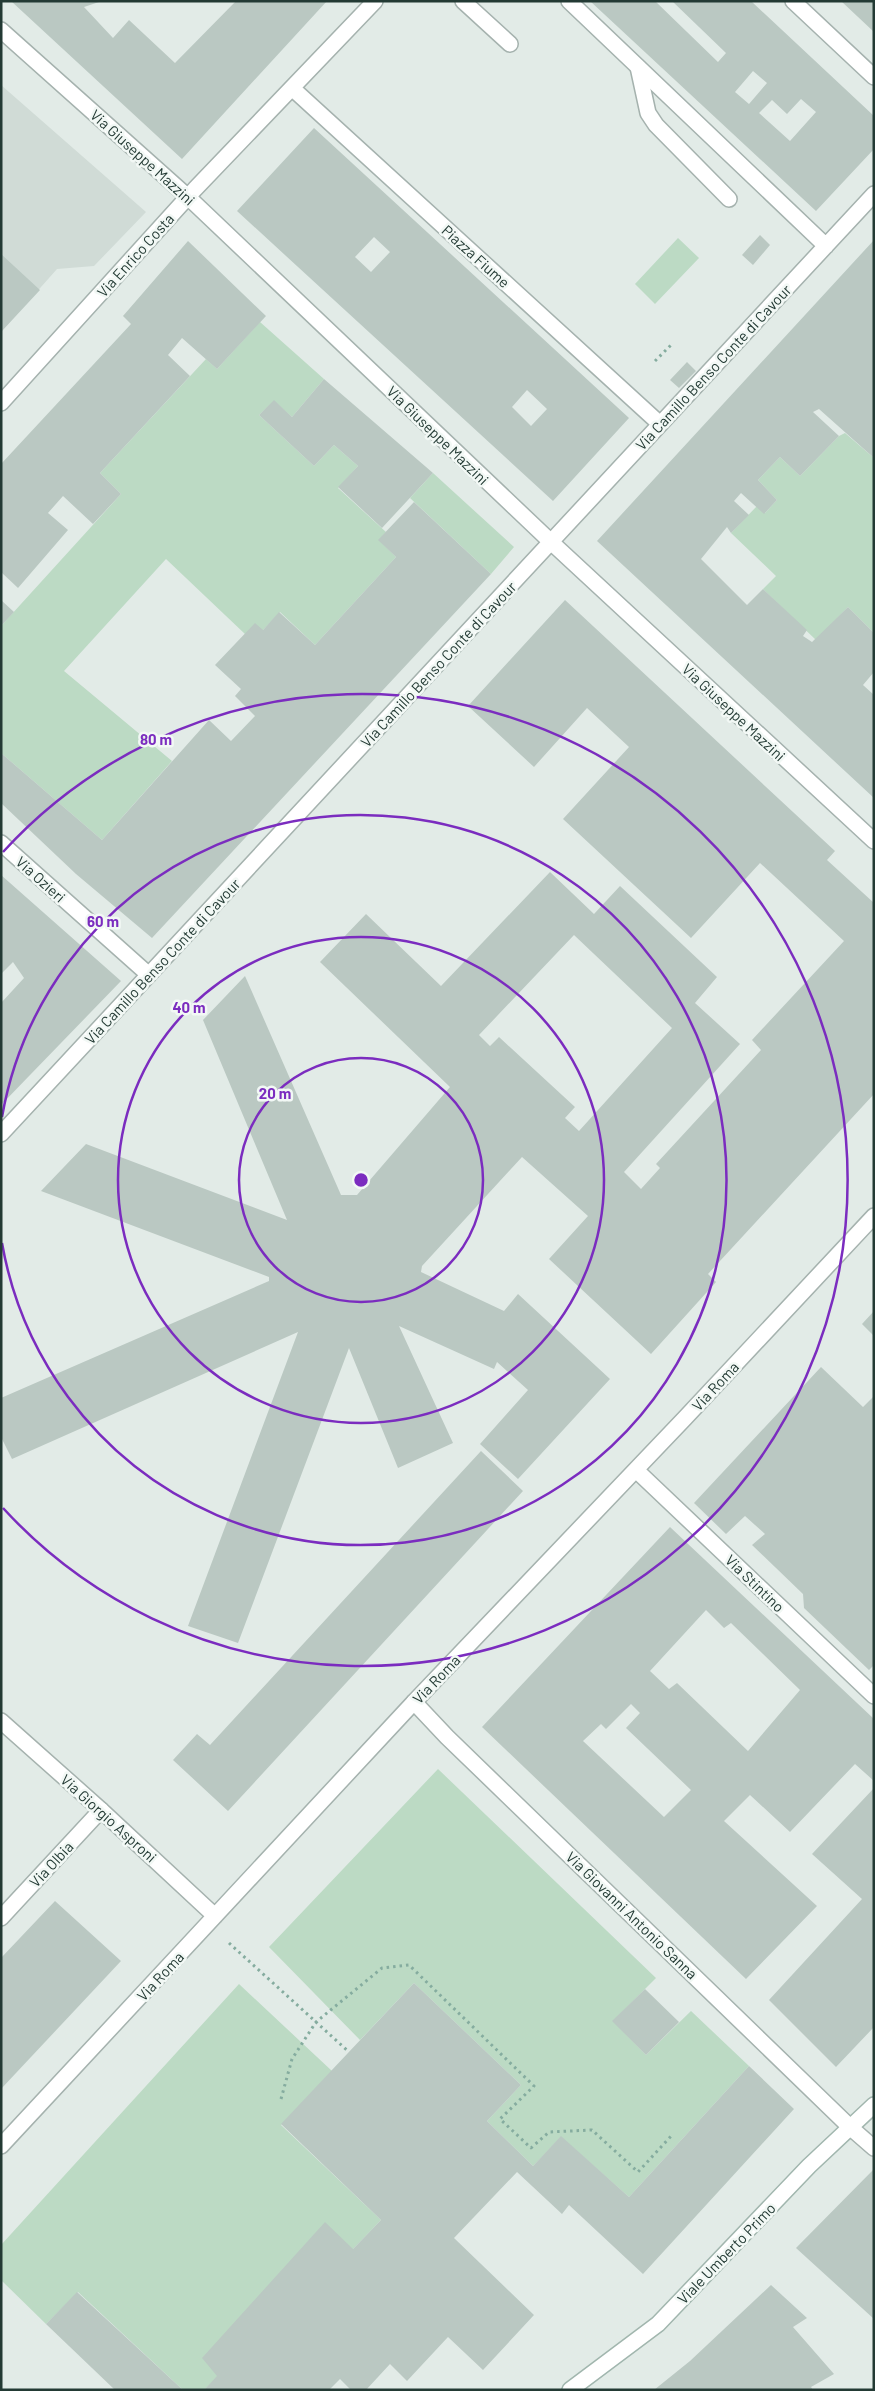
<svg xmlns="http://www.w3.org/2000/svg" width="875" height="2391" font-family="Barlow,sans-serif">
<rect width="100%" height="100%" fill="#e2ebe7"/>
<path fill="#d0dbd6" d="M1,85L146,212L94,266L57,269L1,332Z"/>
<path fill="#bcdac4" d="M678,238L699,258L655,304L635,284Z
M260,322L324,379L292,417L274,401L259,415L314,466L334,445L358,466L338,488L386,532L379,540L396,557L315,645L280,612L263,630L245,634L166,559L64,671L172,761L102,840L1,753V626L121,494L100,473L206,359L217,369Z
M845,433L874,458V633L848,607L816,640L763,589L776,576L731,533L757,506L765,513L777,500L758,480L780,457L800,476L839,436Z
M433,473L514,547L491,574L410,498Z
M438,1769L656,1978L613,2021L646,2055L691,2011L749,2066L629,2197L561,2137L533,2166L487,2121L521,2085L414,1983L360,2040L269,1947Z
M239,1984L332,2071L281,2125L381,2220L353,2249L204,2390H183L78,2292L46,2324L1,2280V2245Z"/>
<path fill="#bac8c2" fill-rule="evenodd" d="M11,1H102L84,7L113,38L129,20L175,63L236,1H327L182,159Z
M590,1H655L718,62L726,53L672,1H751L874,116V149L816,211ZM753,71L767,83L749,104L735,92ZM801,99L816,112L790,141L759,113L772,100L787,114Z
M841,1H874V32Z
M314,128L629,418L553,501L237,211ZM374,237L390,252L371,272L355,257ZM527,390L547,409L531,426L512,407Z
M760,235L770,245L753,265L742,255Z
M874,240V458L819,409L813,412L839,436L800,476L780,457L758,480L777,500L764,514L741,493L734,501L749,515L731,533L727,527L701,559L747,605L763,589L807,630L803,636L812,642L848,607L874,633V672L863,685L874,695V798L597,541Z
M188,241L266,316L217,369L182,338L168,355L190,376L100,473L121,494L93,524L63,496L48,513L68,530L18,588L1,572V464L131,324L123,316Z
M1,254L40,290L1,332Z
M687,362L696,371L679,388L670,380Z
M324,379L433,473L382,528L338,487L358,466L334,445L314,466L259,415L274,400L292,417Z
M414,502L491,574L152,938L76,874L1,803V753L102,840L209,720L231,741L255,716L235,696L241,689L215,665L255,623L263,630L279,612L315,645L396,557L378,540Z
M1,600L14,612L1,626Z
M565,600L835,851L827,860L874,903V1094L708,1274L716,1282L651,1354L549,1259L588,1216L522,1157L422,1266L421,1272L504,1311L518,1294L610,1379L518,1479L480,1444L528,1390L497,1362L494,1369L399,1326L453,1443L398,1468L349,1348L238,1643L188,1626L298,1332L12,1459L1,1437V1398L269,1281V1277L41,1191L86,1144L287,1220L203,1020L245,976L341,1195H357L450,1087L320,962L366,914L441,986L550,872L594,914L620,886L717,977L695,1003L740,1044L624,1172L641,1189L660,1168L656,1164L761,1050L752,1040L844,941L760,863L691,938L563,819L629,747L587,708L534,767L468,706ZM574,935L672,1028L579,1131L565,1118L575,1107L499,1037L490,1046L479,1035Z
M1,875L121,981L1,1105V1003L24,978L13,962L1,974Z
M874,1311V1336L862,1324Z
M821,1367L863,1407L874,1396V1665L869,1670L804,1608L803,1594L752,1545L765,1534L745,1516L726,1534L694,1503Z
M481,1451L523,1491L228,1811L173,1760L197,1734L210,1745Z
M670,1527L874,1719V1781L855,1764L790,1832L750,1795L724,1821L817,1906L746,1979L482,1727ZM706,1610L724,1628L731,1623L800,1690L748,1751L677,1683L669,1689L650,1671ZM631,1704L640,1713L626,1728L691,1790L664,1817L583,1741L601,1724L606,1729Z
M874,1788V2027L836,2067L769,2000L862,1899L812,1854Z
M55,1901L121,1961L1,2089V1958Z
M414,1983L521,2085L487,2121L533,2166L561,2136L629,2197L749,2066L794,2109L643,2274L569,2205L562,2214L517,2172L454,2238L534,2315L483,2370L448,2337L407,2381L390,2364L366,2390H351L340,2379L329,2390H204L217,2376L202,2358L325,2222L353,2249L381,2220L281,2124Z
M645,1989L679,2022L646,2055L612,2021Z
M874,2169V2319L796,2248Z
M771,2285L807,2318L793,2327L834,2374L811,2387L813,2390H654L690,2361Z
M77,2292L183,2390H115L46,2324Z"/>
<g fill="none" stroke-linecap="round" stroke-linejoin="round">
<defs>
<path id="service" d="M463,1L510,44
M638,67L648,113L656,125L729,199"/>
<path id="minor" d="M569,1L826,246
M292,88L660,424
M1,403L195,189L375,1
M1,843L149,975
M1,1134L874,194
M636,1470L874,1696
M414,1702L685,1418L874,1216
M1,1918L101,1810
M851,2128L874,2148"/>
<path id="tertiary" d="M793,1L874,77
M1,30L188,197L551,542L874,841
M1,1721L101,1810L215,1916
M1,2146L414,1702L447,1737L851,2128"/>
<path id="secondary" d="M570,2390L658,2324L809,2166L874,2105"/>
</defs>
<use href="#service" stroke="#a5b2ae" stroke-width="18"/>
<use href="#minor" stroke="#a5b2ae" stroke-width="18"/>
<use href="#tertiary" stroke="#a5b2ae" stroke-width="18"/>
<use href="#secondary" stroke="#a1b6ae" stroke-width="18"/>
<path stroke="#85ac9f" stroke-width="3" stroke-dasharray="2.5 4" stroke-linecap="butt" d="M655,361L671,345
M229,1943L349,2052
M281,2099L292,2059L316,2022L382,1968L409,1965L534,2086L500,2119L531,2148L549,2132L592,2130L638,2172L673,2134"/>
<use href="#service" stroke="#fff" stroke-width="15"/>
<use href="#minor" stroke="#fff" stroke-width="15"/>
<use href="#tertiary" stroke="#fff" stroke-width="15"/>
<use href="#secondary" stroke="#fff" stroke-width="15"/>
</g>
<g fill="none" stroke="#7b2cbf" stroke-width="2.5">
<circle cx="361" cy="1180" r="122"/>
<circle cx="361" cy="1180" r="243"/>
<path d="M2 1117A365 365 0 1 1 2 1243"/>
<path d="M3 852A486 486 0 1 1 3 1508"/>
</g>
<g text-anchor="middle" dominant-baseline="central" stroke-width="5" stroke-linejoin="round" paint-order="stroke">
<g font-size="15" fill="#233a34" stroke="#f2f8f5">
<text transform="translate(143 157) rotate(42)">Via Giuseppe Mazzini</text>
<text transform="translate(135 255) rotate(-48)">Via Enrico Costa</text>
<text transform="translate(476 256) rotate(42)">Piazza Fiume</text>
<text transform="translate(713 367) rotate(-47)">Via Camillo Benso Conte di Cavour</text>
<text transform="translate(438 435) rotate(44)">Via Giuseppe Mazzini</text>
<text transform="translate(438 664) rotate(-47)">Via Camillo Benso Conte di Cavour</text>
<text transform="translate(734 712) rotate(43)">Via Giuseppe Mazzini</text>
<text transform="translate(41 879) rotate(42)">Via Ozieri</text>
<text transform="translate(162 961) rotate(-47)">Via Camillo Benso Conte di Cavour</text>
<text transform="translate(715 1386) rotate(-47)">Via Roma</text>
<text transform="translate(755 1583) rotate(44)">Via Stintino</text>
<text transform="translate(436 1679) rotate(-46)">Via Roma</text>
<text transform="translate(109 1818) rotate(42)">Via Giorgio Asproni</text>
<text transform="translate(51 1864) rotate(-47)">Via Olbia</text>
<text transform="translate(632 1915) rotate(44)">Via Giovanni Antonio Sanna</text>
<text transform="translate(160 1976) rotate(-47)">Via Roma</text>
<text transform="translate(726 2253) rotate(-46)">Viale Umberto Primo</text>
</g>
</g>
<circle cx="361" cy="1180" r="8" fill="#7b2cbf" stroke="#f2f8f5" stroke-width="2.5"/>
<g font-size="15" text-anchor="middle" font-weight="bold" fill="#7b2cbf" stroke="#f2f8f5" stroke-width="5" stroke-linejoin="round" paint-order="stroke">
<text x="156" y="745">80 m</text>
<text x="103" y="927">60 m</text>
<text x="189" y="1013">40 m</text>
<text x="275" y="1099">20 m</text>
</g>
<rect width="875" height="2391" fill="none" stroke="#233a34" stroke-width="5"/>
</svg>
